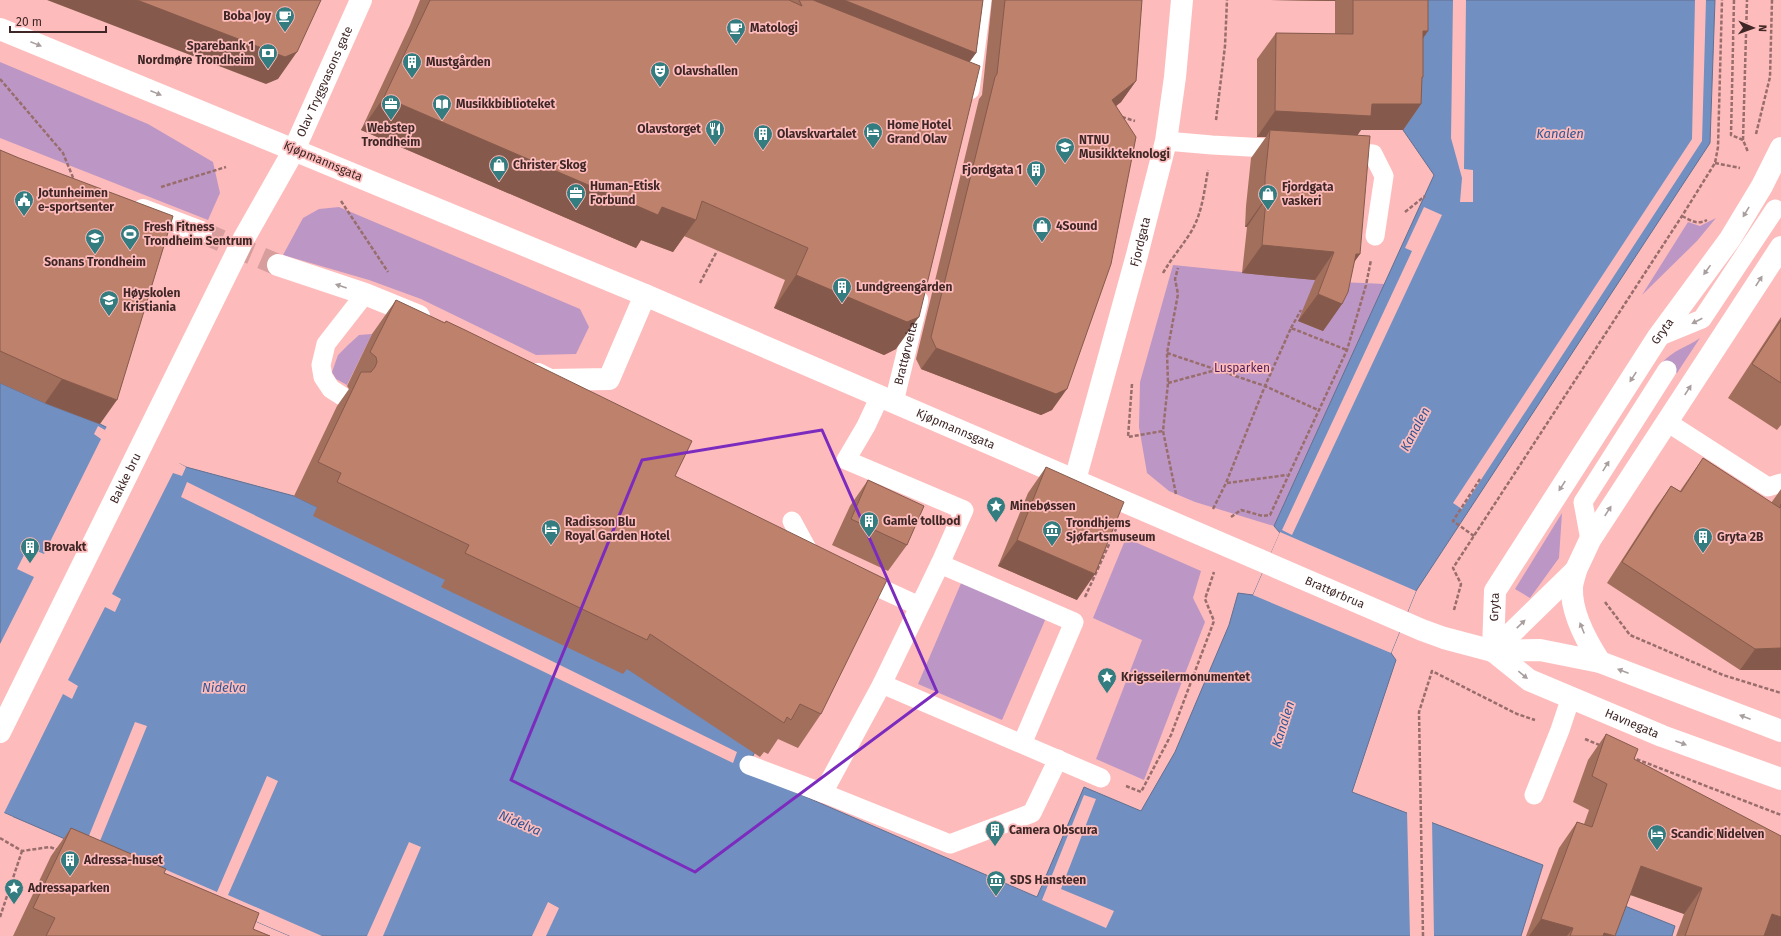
<svg xmlns="http://www.w3.org/2000/svg" width="1781" height="936" font-family="'Fira Sans',sans-serif">
<rect width="100%" height="100%" fill="#fdbcbb"/>
<path fill="#bc97c5" d="M0,62L148,124L213,162L220,193L208,220L0,138Z
M339,207L580,309L589,327L576,354L536,355L421,299L369,280L283,255L303,218L319,209Z
M1716,218L1697,241L1642,295L1688,222L1700,226Z
M1173,265L1340,282L1385,284L1274,526L1195,502L1169,491L1147,473L1139,427L1140,382Z
M372,334L347,385L336,379L332,372L338,355L348,345L359,335Z
M1700,338L1677,373L1662,363C1673,350 1687,347 1700,338Z
M1562,513L1559,558L1530,598L1515,589Z
M1126,538L1201,571L1193,598L1205,622L1144,780L1096,759L1142,640L1093,618Z
M962,581L1046,618L1002,720L918,684Z"/>
<path fill="#718fc0" stroke="#627092" d="M1404,0H1715L1710,143L1416,591L1391,653L1396,660L1352,792L1543,865L1521,936H290L0,811V383L47,404L100,424L186,467L294,496L317,507L546,621L758,745L746,771L1037,897L1084,787L1141,811L1175,752L1229,625L1238,593L1253,595L1280,533L1274,526L1434,175L1403,130Z
M1625,906L1675,926L1672,936H1614Z"/>
<path fill="#fdbcbb" d="M1453,0H1466L1464,169L1473,170V202H1460L1462,178L1451,138Z
M1695,0H1706L1702,141L1462,509L1453,503L1692,139Z
M1424,207L1442,215L1292,535L1282,530L1412,251L1405,248Z
M98,426L105,430L107,426L179,461V463L186,467L182,476L173,473L112,594L121,599L115,612L105,607L68,680L78,686L72,699L63,694L4,813L13,817L12,819L0,814V644L34,577L17,569L28,547L44,554L101,439L94,434Z
M187,482L737,752L733,763L181,497Z
M1280,532L1416,591L1391,653L1253,595Z
M135,722L147,726L100,841L217,892L267,776L278,781L228,895L322,936H290L84,848Z
M1084,795L1096,799L1061,889L1114,911L1106,928L1042,900Z
M1407,811L1432,820L1434,936H1410Z
M409,842L421,847L383,936H367Z
M548,902L559,908L546,936H532Z"/>
<g fill="none" stroke-linecap="round" stroke-linejoin="round">
<path stroke="#d79e9d" stroke-width="22" stroke-dasharray="22 11" stroke-linecap="butt" d="M201,232L278,265"/>
<path stroke="#986d6c" stroke-width="2.5" stroke-dasharray="4 2" stroke-linecap="butt" d="M1734,0L1731,135L1743,140L1748,152
M0,79L63,153L74,180
M1122,117L1135,121
M1216,120L1225,46L1227,0
M1756,134L1770,77L1772,0
M1743,140L1747,0
M1715,163L1740,168
M161,187L226,167
M341,201L388,272
M1405,212L1425,196
M1682,216C1692,221 1697,225 1707,220
M1163,273C1171,259 1180,249 1189,235C1202,216 1204,192 1208,170
M700,283L717,251
M1291,328L1301,310
M1167,353L1265,386L1318,410
M1168,383L1216,370
M1132,384L1128,437L1163,431
M1227,483L1287,475
M1176,494L1163,431L1168,383L1167,353L1178,294L1175,279L1178,268
M1213,509L1226,483L1265,386L1291,328L1347,350
M1231,517L1241,510L1263,516L1270,515L1347,350L1366,285L1371,260
M1474,536L1453,521L1480,479
M1085,597L1116,529
M1605,602L1630,635L1723,675L1781,693
M1454,610L1461,584L1453,568L1682,216L1715,163L1718,147L1722,0
M1585,739L1602,746
M1631,757L1781,815
M1126,786L1141,792L1171,735L1214,621L1205,599L1214,572
M0,838L22,851L50,847L58,850
M0,917L22,851
M1423,936L1419,712L1432,671L1517,714L1535,720"/>
<g stroke="#fff" stroke-width="19">
<path d="M970,90L982,0"/>
<path d="M1166,141L1212,145L1284,149"/>
<path d="M1343,152L1373,154L1384,176L1375,236"/>
<path d="M1658,337L1702,319L1775,209"/>
<path d="M342,396L331,389L323,377L321,365L326,344L365,294"/>
<path d="M880,396L866,426L846,460L964,510L940,564"/>
<path id="s1" d="M894,402L919,300"/>
<path d="M1667,422L1768,487L1781,483"/>
<path d="M792,521L810,554L815,557"/>
<path d="M1590,540L1583,502L1667,370"/>
<path d="M858,578L919,606"/>
<path d="M882,684L823,793L950,844L1032,813L1058,759"/>
<path d="M1022,744L1074,622L940,564L882,684L1101,778"/>
<path d="M749,765L823,793"/>
<path d="M1534,795L1560,730L1571,697"/>
</g>
<path stroke="#fff" stroke-width="22" d="M143,210L201,232
M278,265L365,294L419,316
M538,374L550,380L609,379L645,295"/>
<g stroke="#fff" stroke-width="22">
<path d="M0,29L294,150"/>
<path id="s2" d="M1075,480L1137,255L1166,141L1175,77L1182,0"/>
</g>
<g stroke="#fff" stroke-width="22">
<path id="s3" d="M294,150L645,295L1422,630L1444,638L1493,651L1540,650L1600,662L1781,731"/>
<path d="M1576,570C1575,576 1572,582 1572,588C1571,613 1587,642 1600,662"/>
<path id="s4" d="M1493,651L1495,591L1658,337L1730,239L1762,186L1781,148"/>
<path d="M1493,651L1576,570L1590,540L1781,247"/>
<path id="s5" d="M1493,651L1529,680L1662,736L1781,779"/>
<path id="s6" d="M0,732L243,240L294,150L361,0"/>
</g>
</g>
<path fill="#a36f5d" d="M420,0H983L976,53L969,62L896,349L884,355L774,308L785,280L684,236L673,252L641,240L636,248L361,130L410,25Z
M992,0H1142L1136,81L1121,102L1116,106L1052,410L1041,415L921,369L916,359L979,99L982,95Z
M1268,0H1428V31L1423,38V77L1422,79L1421,104L1403,130H1361L1357,135L1360,254L1354,262L1342,304L1323,331L1298,321L1315,280L1242,273L1247,227H1245L1246,206L1251,158L1266,137H1257V59L1276,33L1335,34V1Z
M0,150L100,424L45,403L0,383Z
M396,300L675,476L821,714L798,748L778,739L768,754L764,752L760,757L627,669L623,674L441,587L445,580L313,516L317,507L294,496L337,406L349,389L347,386L372,334Z
M1781,317V425L1777,430L1728,398Z
M1703,458L1771,503L1781,489V670H1740L1607,583L1656,507L1671,486L1680,491Z
M1046,467L1077,600L998,566L1028,493Z
M868,480L907,545L888,571L832,545L850,506Z
M1606,734L1634,759L1781,936H1676L1684,914L1630,895L1615,936H1526L1559,848L1577,822L1584,824L1589,810L1573,802L1588,760Z
M71,828L164,873L253,929L270,936H13L51,856Z"/>
<path fill="#855a4c" d="M47,0H137L297,52L278,79L266,84Z
M799,0H844L976,53L961,74L802,6Z
M1268,0H1336L1335,1Z
M1423,31H1428L1410,57Z
M1136,81L1121,102L1097,121L1112,100Z
M384,97L662,207L696,220L673,252L641,240L636,248L361,130Z
M1372,104H1421L1403,130H1361L1353,142L1270,130L1266,137H1257L1275,111Z
M1265,199H1266L1247,227H1245Z
M1262,245L1334,252L1315,280L1242,273Z
M1356,254H1360L1340,282Z
M796,275L919,317L896,349L884,355L774,308Z
M1318,294L1342,304L1323,331L1298,321Z
M936,348L1067,389L1052,410L1041,415L921,369Z
M62,379L117,400L100,424L45,403Z
M1017,540L1095,574L1077,600L998,566Z
M1781,648V670H1740L1755,649Z
M1641,866L1702,888L1684,914L1623,892Z
M1772,914L1781,917V936H1757Z
M1541,919L1573,928L1567,936H1529Z
M1604,933L1615,936H1602Z"/>
<path fill="#be816c" stroke="#855a4c" d="M137,0H321L297,52L285,57Z
M430,0H789L802,6L799,0H813L980,66L919,317L907,322L796,275L808,248L702,201L696,220L662,207L658,215L384,97Z
M844,0H983L976,53Z
M1005,0H1142L1136,81L1112,100L1136,137L1111,264L1067,389L1056,394L936,348L931,337L995,77L997,74Z
M1353,0H1428V31H1423V77H1422L1421,104H1372L1371,116L1275,111L1276,33L1353,34Z
M1270,130L1370,136L1360,254H1356L1348,292L1342,304L1318,294L1334,252L1262,245L1266,199H1265V178Z
M0,150L19,158L173,216L117,400L62,379L0,351Z
M396,300L445,323L446,321L465,330L692,441L675,476L887,580L821,714L800,704L791,720L787,717L784,723L650,634L647,640L465,553L469,545L337,482L341,473L318,462L361,372H371L375,367L377,362L376,357L370,352Z
M1781,320V383L1752,364Z
M1703,458L1780,508L1781,504V648L1755,649L1622,562L1671,486L1681,492Z
M1046,467L1124,502L1095,574L1017,540Z
M868,480L924,506L907,545L851,519Z
M1606,734L1638,749L1634,759L1781,836V917L1772,914L1764,936H1685L1702,888L1641,866L1615,936L1604,933L1603,936H1570L1573,928L1541,919L1577,822L1592,827L1607,784L1592,776Z
M71,828L166,869L164,873L259,913L253,929L270,936H46L55,918L33,908Z"/>
<defs><path id="oneway-solid" d="M-6-.8H1V-3.2L6.5 0L1 3.2V.8H-6Z"/></defs>
<g fill="#a99e9e">
<use href="#oneway-solid" transform="translate(36 44) rotate(22)"/>
<use href="#oneway-solid" transform="translate(156 93) rotate(22)"/>
<use href="#oneway-solid" transform="translate(1746 212) rotate(121)"/>
<use href="#oneway-solid" transform="translate(1707 270) rotate(126)"/>
<use href="#oneway-solid" transform="translate(1759 281) rotate(-57)"/>
<use href="#oneway-solid" transform="translate(341 286) rotate(-161)"/>
<use href="#oneway-solid" transform="translate(1697 321) rotate(153)"/>
<use href="#oneway-solid" transform="translate(1633 377) rotate(123)"/>
<use href="#oneway-solid" transform="translate(1688 390) rotate(-57)"/>
<use href="#oneway-solid" transform="translate(1606 466) rotate(-58)"/>
<use href="#oneway-solid" transform="translate(1562 486) rotate(123)"/>
<use href="#oneway-solid" transform="translate(1608 511) rotate(-57)"/>
<use href="#oneway-solid" transform="translate(1521 624) rotate(-44)"/>
<use href="#oneway-solid" transform="translate(1582 628) rotate(-112)"/>
<use href="#oneway-solid" transform="translate(1623 671) rotate(-159)"/>
<use href="#oneway-solid" transform="translate(1523 675) rotate(39)"/>
<use href="#oneway-solid" transform="translate(1745 717) rotate(-159)"/>
<use href="#oneway-solid" transform="translate(1681 743) rotate(20)"/>
</g>
<path fill="none" stroke="#7b2cbf" stroke-width="3" stroke-linejoin="round" d="M822,430L937,692L695,872L511,780L642,460Z"/>
<defs>
<symbol id="cafe-pin" viewBox="-11 -11 22 30"><path d="M0 17L-7.5 6A9.5 9.5 0 1 1 7.5 6Z" fill="#337c80" stroke="#fdbcbb"/><path d="M-5.5-4.5H6V0H3Q3 3.5 0 3.5H-2.5Q-5.5 3.5-5.5 0ZM3-3.2v2h1.7v-2ZM-6 4.5H4V6H-6Z" fill="#fff"/></symbol>
<symbol id="bank-pin" viewBox="-11 -11 22 30"><path d="M0 17L-7.5 6A9.5 9.5 0 1 1 7.5 6Z" fill="#337c80" stroke="#fdbcbb"/><path d="M-6-4H6V4H-6ZM0-2.3a2.3 2.3 0 1 0 0 4.6a2.3 2.3 0 1 0 0-4.6Z" fill="#fff"/></symbol>
<symbol id="building-pin" viewBox="-11 -11 22 30"><path d="M0 17L-7.5 6A9.5 9.5 0 1 1 7.5 6Z" fill="#337c80" stroke="#fdbcbb"/><path d="M-4-6H4V6H1V3H-1V6H-4ZM-2.5-4.3h1.7v1.8h-1.7ZM.8-4.3h1.7v1.8H.8ZM-2.5-1h1.7V.8h-1.7ZM.8-1h1.7V.8H.8Z" fill="#fff"/></symbol>
<symbol id="theatre-pin" viewBox="-11 -11 22 30"><path d="M0 17L-7.5 6A9.5 9.5 0 1 1 7.5 6Z" fill="#337c80" stroke="#fdbcbb"/><path d="M-5-5.5Q0-4 5-5.5V0Q5 5 0 6Q-5 5-5 0ZM-3.3-2.5H-1v1.5H-3.3ZM1-2.5H3.3v1.5H1ZM-2.8 1Q0 5.5 2.8 1Z" fill="#fff"/></symbol>
<symbol id="office-pin" viewBox="-11 -11 22 30"><path d="M0 17L-7.5 6A9.5 9.5 0 1 1 7.5 6Z" fill="#337c80" stroke="#fdbcbb"/><path d="M-6-3h4V-5.5h4V-3h4V5H-6ZM-1-4.5V-3h2v-1.5ZM-6 0V1H6V0Z" fill="#fff"/></symbol>
<symbol id="library-pin" viewBox="-11 -11 22 30"><path d="M0 17L-7.5 6A9.5 9.5 0 1 1 7.5 6Z" fill="#337c80" stroke="#fdbcbb"/><path d="M-6-4Q-3-5.5-.7-3.5V5Q-3 3-6 4ZM6-4Q3-5.5 .7-3.5V5Q3 3 6 4Z" fill="#fff"/></symbol>
<symbol id="restaurant-pin" viewBox="-11 -11 22 30"><path d="M0 17L-7.5 6A9.5 9.5 0 1 1 7.5 6Z" fill="#337c80" stroke="#fdbcbb"/><path d="M-5-6h1v4h1v-4h1v4h1v-4h1v5L-1.5 .5V6h-2V.5L-5-1ZM5-6V6H3V1.5H1.5Q1.5-4 5-6Z" fill="#fff"/></symbol>
<symbol id="hotel-pin" viewBox="-11 -11 22 30"><path d="M0 17L-7.5 6A9.5 9.5 0 1 1 7.5 6Z" fill="#337c80" stroke="#fdbcbb"/><path d="M-6-4.5h1.5V1H6V5H4.5V3h-9V5H-6ZM-4 0a1.8 1.8 0 1 1 3.6 0ZM.5 0V-2.5h3Q6-2.5 6 0Z" fill="#fff"/></symbol>
<symbol id="university-pin" viewBox="-11 -11 22 30"><path d="M0 17L-7.5 6A9.5 9.5 0 1 1 7.5 6Z" fill="#337c80" stroke="#fdbcbb"/><path d="M0-5L7-2L0 1L-7-2ZM-4 1L0 2.5L4 1V4Q0 6-4 4Z" fill="#fff"/></symbol>
<symbol id="shop-pin" viewBox="-11 -11 22 30"><path d="M0 17L-7.5 6A9.5 9.5 0 1 1 7.5 6Z" fill="#337c80" stroke="#fdbcbb"/><path d="M-5-2.5h2.3a2.7 3.5 0 0 1 5.4 0H5L5.5 6h-11ZM-1.5-2.5h3a1.5 2.3 0 0 0-3 0Z" fill="#fff"/></symbol>
<symbol id="civic-pin" viewBox="-11 -11 22 30"><path d="M0 17L-7.5 6A9.5 9.5 0 1 1 7.5 6Z" fill="#337c80" stroke="#fdbcbb"/><path d="M-.6-6.5H3V-4.5H.6V-3L4-1V1h2V6H-6V1h2V-1L-.6-3ZM-1.2 2.5V6h2.4V2.5Z" fill="#fff"/></symbol>
<symbol id="stadium-pin" viewBox="-11 -11 22 30"><path d="M0 17L-7.5 6A9.5 9.5 0 1 1 7.5 6Z" fill="#337c80" stroke="#fdbcbb"/><path d="M0-5a6.5 5 0 1 0 0 10a6.5 5 0 1 0 0-10ZM-3.5-1.8h7v3.6h-7Z" fill="#fff"/></symbol>
<symbol id="school-pin" viewBox="-11 -11 22 30"><path d="M0 17L-7.5 6A9.5 9.5 0 1 1 7.5 6Z" fill="#337c80" stroke="#fdbcbb"/><path d="M0-5L7-2L0 1L-7-2ZM-4 1L0 2.5L4 1V4Q0 6-4 4Z" fill="#fff"/></symbol>
<symbol id="sight-pin" viewBox="-11 -11 22 30"><path d="M0 17L-7.5 6A9.5 9.5 0 1 1 7.5 6Z" fill="#337c80" stroke="#fdbcbb"/><path d="M0-6L1.8-2.2L6-1.7L2.9 1.2L3.7 5.4L0 3.3L-3.7 5.4L-2.9 1.2L-6-1.7L-1.8-2.2Z" fill="#fff"/></symbol>
<symbol id="museum-pin" viewBox="-11 -11 22 30"><path d="M0 17L-7.5 6A9.5 9.5 0 1 1 7.5 6Z" fill="#337c80" stroke="#fdbcbb"/><path d="M0-6L6-3V-2H-6V-3ZM-5-1h2V3h-2ZM-1-1h2V3h-2ZM3-1h2V3H3ZM-6 4H6V6H-6Z" fill="#fff"/></symbol>
</defs>
<g fill-rule="evenodd">
<use href="#cafe-pin" x="274" y="5" width="22" height="30"/>
<use href="#cafe-pin" x="725" y="17" width="22" height="30"/>
<use href="#bank-pin" x="257" y="42" width="22" height="30"/>
<use href="#building-pin" x="401" y="51" width="22" height="30"/>
<use href="#theatre-pin" x="649" y="60" width="22" height="30"/>
<use href="#office-pin" x="380" y="93" width="22" height="30"/>
<use href="#library-pin" x="431" y="93" width="22" height="30"/>
<use href="#restaurant-pin" x="704" y="118" width="22" height="30"/>
<use href="#hotel-pin" x="862" y="121" width="22" height="30"/>
<use href="#building-pin" x="752" y="123" width="22" height="30"/>
<use href="#university-pin" x="1054" y="136" width="22" height="30"/>
<use href="#shop-pin" x="488" y="154" width="22" height="30"/>
<use href="#building-pin" x="1025" y="159" width="22" height="30"/>
<use href="#office-pin" x="565" y="182" width="22" height="30"/>
<use href="#shop-pin" x="1257" y="183" width="22" height="30"/>
<use href="#civic-pin" x="13" y="189" width="22" height="30"/>
<use href="#shop-pin" x="1031" y="215" width="22" height="30"/>
<use href="#stadium-pin" x="119" y="223" width="22" height="30"/>
<use href="#school-pin" x="84" y="227" width="22" height="30"/>
<use href="#building-pin" x="831" y="276" width="22" height="30"/>
<use href="#university-pin" x="98" y="289" width="22" height="30"/>
<use href="#sight-pin" x="985" y="495" width="22" height="30"/>
<use href="#building-pin" x="858" y="510" width="22" height="30"/>
<use href="#hotel-pin" x="540" y="518" width="22" height="30"/>
<use href="#museum-pin" x="1041" y="519" width="22" height="30"/>
<use href="#building-pin" x="1692" y="526" width="22" height="30"/>
<use href="#building-pin" x="19" y="536" width="22" height="30"/>
<use href="#sight-pin" x="1096" y="666" width="22" height="30"/>
<use href="#building-pin" x="984" y="819" width="22" height="30"/>
<use href="#hotel-pin" x="1646" y="823" width="22" height="30"/>
<use href="#building-pin" x="59" y="849" width="22" height="30"/>
<use href="#museum-pin" x="985" y="869" width="22" height="30"/>
<use href="#sight-pin" x="3" y="877" width="22" height="30"/>
</g>
<g text-anchor="middle" dominant-baseline="central" stroke-width="3.5" stroke-linejoin="round" paint-order="stroke">
<g font-size="12" font-weight="bold" fill="#402727" stroke="#fdbcbb" text-anchor="start">
<text x="271" y="16" text-anchor="end">Boba Joy</text>
<text x="750" y="28">Matologi</text>
<text x="254" y="46" text-anchor="end">Sparebank 1<tspan x="254" dy="14">Nordmøre Trondheim</tspan></text>
<text x="426" y="62">Mustgården</text>
<text x="674" y="71">Olavshallen</text>
<text x="456" y="104">Musikkbiblioteket</text>
<text x="887" y="125">Home Hotel<tspan x="887" dy="14">Grand Olav</tspan></text>
<text x="391" y="128" text-anchor="middle">Webstep<tspan x="391" dy="14">Trondheim</tspan></text>
<text x="701" y="129" text-anchor="end">Olavstorget</text>
<text x="777" y="134">Olavskvartalet</text>
<text x="1079" y="140">NTNU<tspan x="1079" dy="14">Musikkteknologi</tspan></text>
<text x="513" y="165">Christer Skog</text>
<text x="1022" y="170" text-anchor="end">Fjordgata 1</text>
<text x="590" y="186">Human-Etisk<tspan x="590" dy="14">Forbund</tspan></text>
<text x="1282" y="187">Fjordgata<tspan x="1282" dy="14">vaskeri</tspan></text>
<text x="38" y="193">Jotunheimen<tspan x="38" dy="14">e-sportsenter</tspan></text>
<text x="1056" y="226">4Sound</text>
<text x="144" y="227">Fresh Fitness<tspan x="144" dy="14">Trondheim Sentrum</tspan></text>
<text x="95" y="262" text-anchor="middle">Sonans Trondheim</text>
<text x="856" y="287">Lundgreengården</text>
<text x="123" y="293">Høyskolen<tspan x="123" dy="14">Kristiania</tspan></text>
<text x="1010" y="506">Minebøssen</text>
<text x="883" y="521">Gamle tollbod</text>
<text x="565" y="522">Radisson Blu<tspan x="565" dy="14">Royal Garden Hotel</tspan></text>
<text x="1066" y="523">Trondhjems<tspan x="1066" dy="14">Sjøfartsmuseum</tspan></text>
<text x="1717" y="537">Gryta 2B</text>
<text x="44" y="547">Brovakt</text>
<text x="1121" y="677">Krigsseilermonumentet</text>
<text x="1009" y="830">Camera Obscura</text>
<text x="1671" y="834">Scandic Nidelven</text>
<text x="84" y="860">Adressa-huset</text>
<text x="1010" y="880">SDS Hansteen</text>
<text x="28" y="888">Adressaparken</text>
</g>
<g font-size="12" fill="#402727" stroke="#fdbcbb">
<text stroke="none"><textPath href="#s6" startOffset="727">Olav Tryggvasons gate</textPath></text>
<text transform="translate(323 161) rotate(23)">Kjøpmannsgata</text>
<text stroke="none"><textPath href="#s2" startOffset="247">Fjordgata</textPath></text>
<text stroke="none"><textPath href="#s4" startOffset="369">Gryta</textPath></text>
<text stroke="none"><textPath href="#s1" startOffset="50">Brattørveita</textPath></text>
<text stroke="none"><textPath href="#s3" startOffset="718">Kjøpmannsgata</textPath></text>
<text stroke="none"><textPath href="#s6" startOffset="283">Bakke bru</textPath></text>
<text stroke="none"><textPath href="#s3" startOffset="1131">Brattørbrua</textPath></text>
<text stroke="none"><textPath href="#s4" startOffset="44">Gryta</textPath></text>
<text stroke="none"><textPath href="#s5" startOffset="158">Havnegata</textPath></text>
</g>
<g font-size="12" fill="#4d1c58" stroke="#fdbcbb">
<text x="1242" y="368">Lusparken</text>
</g>
<g font-size="13" font-style="italic" fill="#2f5594" stroke="#fdbcbb">
<text x="1560" y="133">Kanalen</text>
<text transform="translate(1415 429) rotate(-62)">Kanalen</text>
<text x="224" y="687">Nidelva</text>
<text transform="translate(1283 724) rotate(-72)">Kanalen</text>
<text transform="translate(520 823) rotate(23)">Nidelva</text>
</g>
</g>
<g transform="translate(1753 28) rotate(92)" stroke="#fdbcbb" stroke-width="3" paint-order="stroke">
<path d="M0-3L7 15L0 10L-7 15Z" fill="#402727"/>
<text y="-6" font-size="11" font-weight="bold" text-anchor="middle" fill="#402727">N</text>
</g>
<path d="M10 26v6h96v-6" fill="none" stroke="#402727" stroke-width="2"/>
<text x="16" y="26" font-size="12" fill="#402727" stroke="#fdbcbb" stroke-width="3" paint-order="stroke">20 m</text>
</svg>
